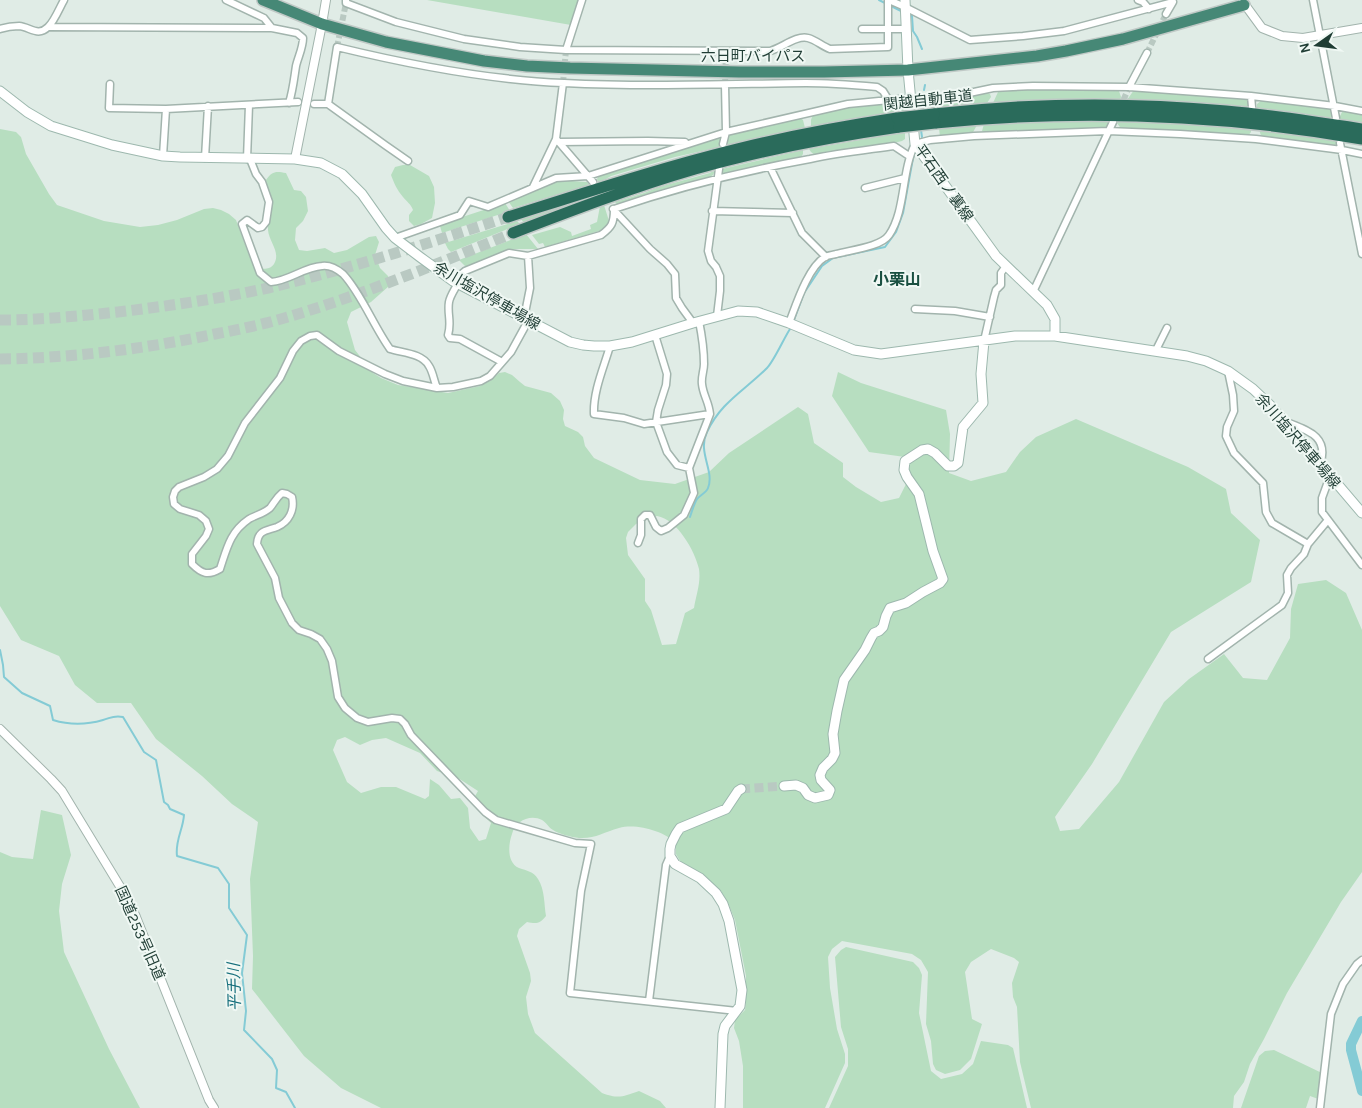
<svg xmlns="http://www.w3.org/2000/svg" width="1362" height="1108" font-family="Karla,'Noto Sans JP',sans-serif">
<rect width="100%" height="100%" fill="#e0ece6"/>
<path fill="#b7dec0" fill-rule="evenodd" d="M427,0H578L571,25Z
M1021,90H1114L1119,91L1121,97L1120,100H1065L993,103L998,92Z
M1134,90L1246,98L1248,101L1249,108L1179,102L1127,100Z
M985,92L990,94L991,97L987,103L940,107L939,100Z
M1262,100L1331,108L1333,118L1257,108V104Z
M901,101L903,103L904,111L811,127V120L813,114L878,103Z
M1343,110L1362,113V124L1340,120V116Z
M800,117L803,120L805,128L727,145L729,134Z
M1110,120L1105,129L1044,130L985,133L982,131L984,124L1012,122Z
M1118,120L1145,121L1251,128V132L1248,136L1122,130L1117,123Z
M977,125L972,134L940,137L939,128Z
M0,129L16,132L21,137L26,154L49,194L57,205L104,221L140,227L158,225L177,220L204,209L213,208L221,210L229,214L236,220L252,263L256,268C263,269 270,270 274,264C281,252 269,242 268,230C267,220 271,212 272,202C272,194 267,188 266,180C272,171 276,171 286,173L294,190L301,191L306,197L308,211L303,221L296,228L295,240L299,250L307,251L325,248L334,253L347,250L369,237L376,236L379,242L375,255L380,268L388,276L389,286L371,302L351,312L347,322L355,350L373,373L381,378L398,385L448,393L480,386L490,381L499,373L505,372L512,375L520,382L525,386L551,393L560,401L564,410L563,419L565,426L578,432L583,437L585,446L594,458L640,480L675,484L709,472L729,453L798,407L808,414L814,443L843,463V477L856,487L881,502L899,498L906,484L905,457L869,452L832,396L838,372L861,383L946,410L950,434L949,473L971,481L1006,472L1020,452L1036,437L1076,419L1188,467L1226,489L1231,513L1260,540L1251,582L1171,632L1092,764L1055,817L1060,831L1079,829L1119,782L1164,702L1189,679L1224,654L1243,678L1267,680L1290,638L1291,609L1298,584L1326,580L1346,593L1362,630V872L1341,902L1287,993L1264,1039L1250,1064L1244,1082L1234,1096L1233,1108H1031L1020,1062L1017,1007L1013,997L1012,983L1019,962L1014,958L991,949L971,962L965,972L972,1019L982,1024L971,1059L960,1070L945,1074L936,1070L933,1064L931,1041L926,1024L928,972L921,960L912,954L842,941L832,949L828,957L830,988L837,1029L845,1054V1063L825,1108H743V1066L739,1041L734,1028L735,1020L745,1010L746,1002V976L735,920L728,903L721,891L700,873L680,861L676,854V843C664,831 636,823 619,828C604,832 595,839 579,838C571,837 559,834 553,830C549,828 546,822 542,820C530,814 515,821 512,834C508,845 507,863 519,868C527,871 533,871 538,879C545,890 544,904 546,916C540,924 536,924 527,922L519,929L517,936L530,973L531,981L526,997L528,1014L535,1033L602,1093C619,1099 622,1097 639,1091L660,1101L666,1108H381L341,1088L304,1056L252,989L253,956L250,879L258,822L232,804L202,776L156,739L131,703H97L75,685L59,656L21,640L0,606ZM657,516C677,519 695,551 699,569C701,583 696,595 694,608L685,613L676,644L662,645L651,610L645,601V579L628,555L626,538L628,532L636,524L643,520ZM345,737L360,745L372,740L386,738L420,753L437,771L458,778L478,791L471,803L491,823L486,839L479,841L470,828L468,808L460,798L451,799L439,785L430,779L429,796L425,799L396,787H381L361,793L347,782L333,750L337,740Z
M1259,129L1337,140L1335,146L1265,139L1264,137L1261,136Z
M905,132V139L902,141L898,142L835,151L815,155L811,152L809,149Z
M717,137L721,140L720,147L675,157L611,176L606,179L598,182L597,179L599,175Z
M803,150V154L801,157L725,174L722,172V169Z
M403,165H410L429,176L434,187L435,203L432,218L421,224L414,226L409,221V215L413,210C411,204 407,202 403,197C397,190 394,183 391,175L395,167Z
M715,171L713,175L710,177L654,192L622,204H617L614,201H619L644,193L659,187L710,173L711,172Z
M556,180L587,182L589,185L513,208L508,201Z
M595,194L597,196L525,224L520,218Z
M505,203L510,211L442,233L440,226L441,224Z
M604,205L609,221L606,227L599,231L545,247L543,243L539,244L532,235L560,227L571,232L572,236L591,229L590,225L597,222L600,206Z
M517,221L520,224L451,252L448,249L445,243Z
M526,234L538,249H509L469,267H466L459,260Z
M41,810L62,815L71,855L62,884L59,911L64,952L109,1049L140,1108H0V852L12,857L33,859Z
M846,947L913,962L919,968L922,975L919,1013L931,1071L941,1079L962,1074L973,1064L981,1041L1008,1045L1013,1048L1027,1108H829L848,1066V1049L841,1027L835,957L841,950Z
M1274,1050L1324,1074L1321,1100L1310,1096L1306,1108H1241L1259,1056L1265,1051Z"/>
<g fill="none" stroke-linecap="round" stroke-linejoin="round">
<path stroke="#84cbd5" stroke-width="2" d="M879,0L885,3
M889,5L903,12
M910,15L912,16L913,31L917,37L922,49
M924,90L925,85
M921,130L922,137
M794,320L804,293L822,266L833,258L885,247L896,232L903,213L913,158L915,153
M690,517C692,511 694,504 697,499C700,495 706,493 708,488C715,471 697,452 707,432C721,402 744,391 767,368C774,361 784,338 790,329
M0,650L3,665L4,677L22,693L50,706L53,720C69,725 86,725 103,720C111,718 113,715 123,717L144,752L156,760L164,802L168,805L170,809L184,815C183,830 175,840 177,856L218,868L229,884V908L247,935L242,973L246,1011L244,1030L272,1059L277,1070L276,1088L286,1092L295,1108"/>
<path stroke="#84cbd5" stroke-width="10" d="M1362,1021L1351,1044V1050L1362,1091"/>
<path stroke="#b9c9c2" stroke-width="6" stroke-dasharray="6 3" stroke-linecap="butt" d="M337,47L346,3
M1147,53L1166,14
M563,83L566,50
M725,85L726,51
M1120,108L1129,87"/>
<path stroke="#b9c9c2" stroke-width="9" stroke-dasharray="9 4.5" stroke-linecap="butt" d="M741,789L784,786"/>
<path stroke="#b9c9c2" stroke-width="11" stroke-dasharray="11 5.5" stroke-linecap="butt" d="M0,320C39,320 79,316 118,312C168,306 218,299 268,288C349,269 429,243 508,217
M0,359C72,358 144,349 215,334C237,330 260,325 281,319C360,296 437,264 513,233"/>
<defs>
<path id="minor" d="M226,0L264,18L272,28
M346,0V3L396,22L464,39L520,47L566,50L770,51C782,48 796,35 808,38C816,40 822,46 830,49L888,47V0
M889,0L905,7L970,40L1023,36L1064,31L1173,2
M1138,0L1143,2L1149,9
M1313,0L1336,118
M1166,14L1173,2
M49,27L272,28L297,33L303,38C303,48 298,57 296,66C294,79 293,90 289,103
M0,29C6,27 13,26 19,26C30,27 38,37 48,27C54,22 60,7 64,0
M862,29H906
M566,50L582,0
M110,84L109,108L166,109
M1129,87L1147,53
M1251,96L1252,107
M314,104H328L385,145L408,161
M328,104L337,47C411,65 487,80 564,83C645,87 725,84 806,83C830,83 854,85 877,87L883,91L888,99
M557,140L593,182
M559,142L648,141L685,142
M1340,143L1362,254
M723,144L726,132L725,85
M163,156L166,109L298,102
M205,158L208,106
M247,159L249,105
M250,159L256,174L262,182L269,202L266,222L262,227L258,228L247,220L242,224L260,273L271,282C289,281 304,267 322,266C329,265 337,269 343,274C361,293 374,327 390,349C402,353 422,353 429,366C433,372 434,381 437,388
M770,167L802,233L826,257
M533,187L556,139L563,83
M865,188L905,178
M613,209L650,249L667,264L675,274L676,298L682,308L693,323
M614,209C678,187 744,171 810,159C838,153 866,150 894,146L909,156
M712,211L793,213
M395,238L460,215L469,201L488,207L556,178L588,176L726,132L848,104L910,98L936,100L993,88L1033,86L1129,87L1251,96L1335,106L1362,111
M453,281L465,271L509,253L528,256L601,235C612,227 614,223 614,209
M458,283C455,289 450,296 449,302C447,314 452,322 448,335L450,338L460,339L502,362
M1033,292L1113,122
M915,309L955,311L990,317
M717,316L720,291V276L716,267L711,261L708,251L719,169
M524,318L530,288L528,256
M528,321L511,352L490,376L481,381L453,387L437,388L403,381L385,374L339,351L317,335L310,336L301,341L293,351L280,378L245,423L228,456L217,469L204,477L179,487L175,491L173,497L174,504L180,509L199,515L206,521L209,529L206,536L192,554V564C202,574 208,576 220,569C227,548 230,532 249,519C256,515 263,514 270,508C274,503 276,498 282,493L287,494L292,497C295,510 289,522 277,527C266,531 258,530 257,544L275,578L279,598L292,623L299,630L311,634L320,639L327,649L332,661L338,697L345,708L357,718L368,722L392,718L400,719L405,724L411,735L485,812L496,820L575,843L591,844L581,891L570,993L737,1011
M789,323C796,305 808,267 825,257C828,255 833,255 836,254C850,250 881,247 889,235C906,210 901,172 915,144L930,140L974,136L1108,131L1180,134L1256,139L1342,150L1362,154
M655,335L667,374L666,385L658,410L656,422L667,452L677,465L689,468
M984,341L994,297L996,290L1001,285V273L1006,266
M610,346C604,367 593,391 594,414L624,418L644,424L710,414
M1156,350L1167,328
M1228,371L1233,395L1234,411L1227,427L1226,436L1234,453L1263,483L1266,512L1272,523L1308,544
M1284,421C1306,430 1330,435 1320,465
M1330,476L1322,498V512L1362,565
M638,543L641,535V519L645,515H650L656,527L661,531L668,528L684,515L694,493L689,468L710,414C709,402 703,395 702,384C701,377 704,371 704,364C704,349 702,336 699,321
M1208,659L1282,605L1288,593L1287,575L1291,568L1304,554L1308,544L1328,520
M649,1001L666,865L670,856
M1320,1108L1331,1014L1343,984L1357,964L1362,960"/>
<path id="tertiary" d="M1243,2L1262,28L1282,36L1303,38L1362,28
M295,159L322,24L326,0
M0,729L51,779L62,791L127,898L136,917L209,1100L214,1108"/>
<path id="secondary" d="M905,0L908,70L915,144L996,256L1047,305L1055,319V336
M0,91L27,112L51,126L112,145L163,156L180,157L295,159L321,163L342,174L362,194L386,228L395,238L420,257L453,281L570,342L583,345L594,346H610L632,342L693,323L738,311L757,312L789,323L854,350L881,354L1015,336H1055L1187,356L1206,361L1228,371L1253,389L1271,406L1362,513
M784,786L796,785L803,788L808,795L815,798L828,795L830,790L821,780L820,775L823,768L832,759L835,753L833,734L837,711L844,680L865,650L871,638L874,633L879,631L883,627L886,616L890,608L906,603L923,592L940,583L943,579L933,551L919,494L907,477L904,470L905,461L922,450L928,449L935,453L948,466H954L958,463L963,427L983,403L981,374L984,341
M720,1108L723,1034L725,1026L740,1006L742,990L729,921L723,904L716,893L700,878L675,864L670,856V849L671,844L676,834L680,828L726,809L738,791L741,789"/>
<path id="trunk" d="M263,0L322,24L386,42L484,61L527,66L570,68L739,72H824L908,70L1037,56L1066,51L1123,39L1244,5"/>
<path id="motorway" d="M934,114C1031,103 1129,102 1226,111C1272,115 1317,122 1362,129
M935,123C1078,109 1220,114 1362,139
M508,217C584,193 660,168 737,149C790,136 844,126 897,118
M513,233C573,210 633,187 695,169C762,150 830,137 899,127"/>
</defs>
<use href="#minor" stroke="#a2b4ad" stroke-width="9"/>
<use href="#tertiary" stroke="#a2b4ad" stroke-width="10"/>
<use href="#secondary" stroke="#9db8ae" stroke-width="11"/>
<use href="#trunk" stroke="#c0c9c6" stroke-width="14"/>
<use href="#motorway" stroke="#c0c9c6" stroke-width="14"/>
<use href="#minor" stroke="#fff" stroke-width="6"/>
<use href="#tertiary" stroke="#fff" stroke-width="8"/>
<use href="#secondary" stroke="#fff" stroke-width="9"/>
<use href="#trunk" stroke="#468876" stroke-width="11"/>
<use href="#motorway" stroke="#2a6b5b" stroke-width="11"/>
<defs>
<path id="motorway-bridge" d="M897,118L934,114
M899,127L935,123"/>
</defs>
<use href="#motorway-bridge" stroke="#c0c9c6" stroke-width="14" stroke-linecap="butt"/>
<use href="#motorway-bridge" stroke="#2a6b5b" stroke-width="11"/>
</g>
<g text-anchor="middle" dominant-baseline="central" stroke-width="4" stroke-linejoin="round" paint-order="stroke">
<g font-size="15" fill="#1f3d34" stroke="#f0f8f4">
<text x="753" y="56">六日町バイパス</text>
<text transform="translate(928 100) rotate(-6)">関越自動車道</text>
<text transform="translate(944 183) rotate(55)">平石西ノ裏線</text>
<text transform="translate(487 296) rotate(30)">余川塩沢停車場線</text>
<text transform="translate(1298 441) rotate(49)">余川塩沢停車場線</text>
<text transform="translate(140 933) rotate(66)">国道253号旧道</text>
</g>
<g font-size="16" font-weight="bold" fill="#1a5041" stroke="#f0f8f4">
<text x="897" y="279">小栗山</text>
</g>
<g font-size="16" font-style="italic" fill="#166f7c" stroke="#f0f8f4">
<text transform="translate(234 987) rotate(-91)">平手川</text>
</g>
</g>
<g transform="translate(1317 45) rotate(256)" stroke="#f0f8f4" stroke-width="4" paint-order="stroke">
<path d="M0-4L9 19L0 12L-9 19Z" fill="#1f3d34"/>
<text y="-8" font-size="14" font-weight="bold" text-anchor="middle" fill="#1f3d34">N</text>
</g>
</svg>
